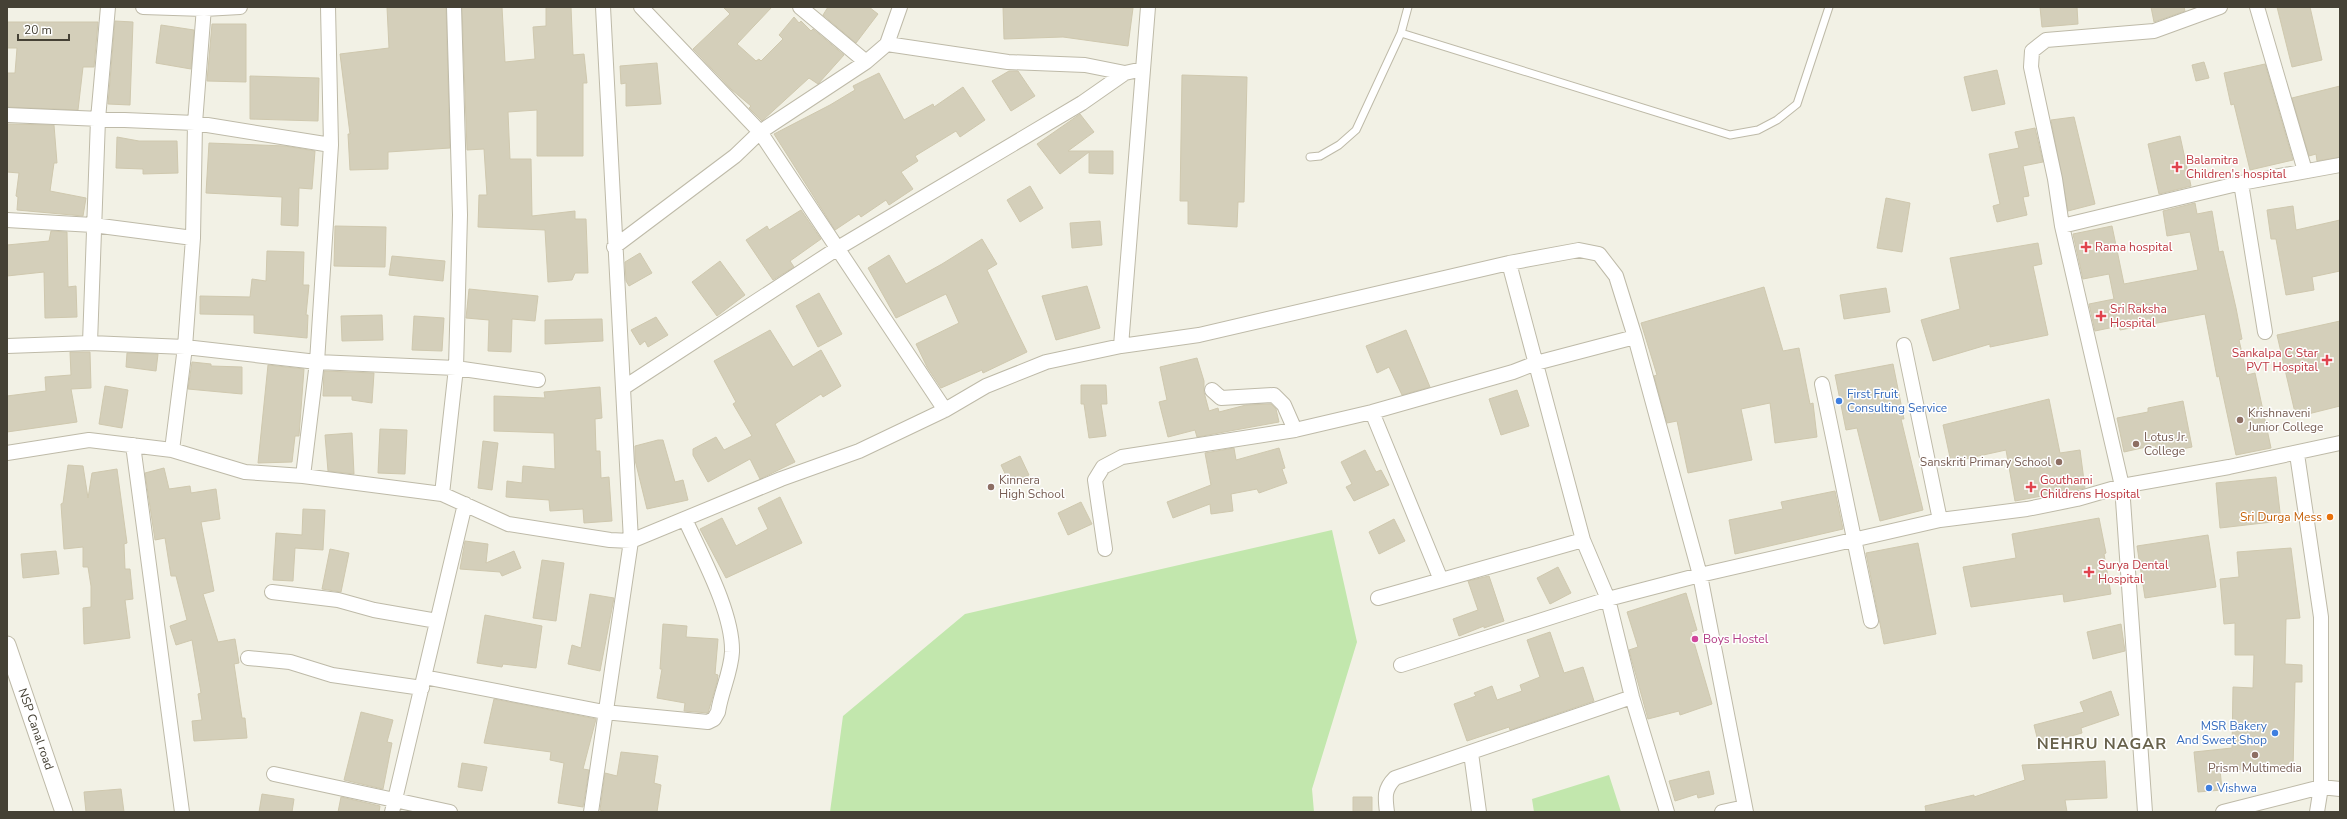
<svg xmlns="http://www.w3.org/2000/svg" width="2347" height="819" font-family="'Nunito Sans',sans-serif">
<rect width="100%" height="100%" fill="#f2f1e5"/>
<path fill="#c2e7ad" d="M1332,530L1357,642L1312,789L1314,812H830L843,716L965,614Z
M1609,775L1621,812H1534L1532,799Z"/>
<path fill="#d4cfba" stroke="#cfc8ae" d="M387,7H446L450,148L388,152V169L350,170L348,134H350L340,54L389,48Z
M462,7H502L505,62L535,59L533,27L546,26V7H571L573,55L584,54L587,83H583V156H537V110L508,112L510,159H531L532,216L575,211V219H586L588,273H575L572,280L548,282L545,230L478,227L479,195H487L484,149L467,150Z
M723,7H772L737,44L756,61L759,59L761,61L783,39L779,35L794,17L799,23L801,21L811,31L813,29L844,55L818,84L809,78L762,121L749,108L751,106L732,90L693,49L730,14Z
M828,7H869L878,14L856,43L823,15Z
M1003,7L1133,8L1128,46L1063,37L1004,39Z
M2040,7H2077L2078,24L2042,27Z
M2151,7H2184L2185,11L2154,22Z
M2277,7H2310L2322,60L2292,67Z
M115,21L133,22L130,105L108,104Z
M7,22H98L94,67H83L78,110L7,107V73H15L17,48H7Z
M212,24H246V82L207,81Z
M161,25L194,30L191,69L156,63Z
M2204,62L2209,78L2196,81L2192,65Z
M657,63L661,104L626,106V83L621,84L620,66Z
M2265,64L2293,160L2250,170L2234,104L2231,105L2224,73Z
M1997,70L2005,104L1972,111L1964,77Z
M1009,71H1018L1035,96L1011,111L992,81Z
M879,73L904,120L933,104L934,107L963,87L985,120L960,137L956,131L915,156L918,161L901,172L913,189L889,205L886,200L861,217L859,214L835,230L774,134L830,105L855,90L853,86Z
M1182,75L1247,77L1244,202H1238L1237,227L1188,224V201H1180Z
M250,76L319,78L318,121L250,119Z
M2340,86V157L2317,161L2316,154L2309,156L2292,98Z
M1080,114L1094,132L1068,151H1113V174L1089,173V152L1060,174L1037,144Z
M2074,117L2095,204L2068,211L2051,120Z
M7,124L54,125L57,163H54L50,191L86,198L83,216L17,210L18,197L16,196L19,173L7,172Z
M2035,128L2043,162L2023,166L2029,196L2023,197L2027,215L1997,222L1993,206L2000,204L1989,154L2019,148L2015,132Z
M2180,136L2191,186L2159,194L2148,144Z
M117,137L139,141H177L178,173L143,174V169L116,168Z
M209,143L285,146L315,151L312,189L299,188L298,226L281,225L282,197L206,193Z
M1030,186L1043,208L1020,222L1007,200Z
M1886,198L1910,203L1902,252L1877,248Z
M2195,203L2197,214L2212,211L2219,252L2223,251L2236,308L2242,339L2239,340L2247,375L2255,373L2271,448L2236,455L2219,376L2217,377L2205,314L2120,330L2119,326L2095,331L2089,304L2114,299L2109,274L2083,279L2073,234L2112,226L2124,284L2198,270L2190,232L2167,236L2163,211Z
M2293,206L2296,230L2340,220V271L2312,277L2314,290L2286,295L2276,239H2271L2267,210Z
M801,210L821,239L790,261L794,267L773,280L746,240L767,226L769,230Z
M1100,221L1102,245L1072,248L1070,223Z
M335,226L386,227L385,267L334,266Z
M51,231L67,232L68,287L76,286L77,317L45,318L44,272L7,276V245L49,241Z
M982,239L997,264L987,270L1027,352L983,373L982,370L941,388L927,367L916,344L959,323L946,294L896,318L868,268L889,255L906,284L942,264Z
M2038,243L2042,264L2033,266L2048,335L1990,347V344L1933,361L1921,320L1960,309L1950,258Z
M267,251L304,252L303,285H309L306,315H308L307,338L254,333V315L200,314V296L250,297L252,279L266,281Z
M640,253L652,273L629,286L626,281L625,262Z
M392,256L445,261L443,281L389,275Z
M720,261L745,295L717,316L692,282Z
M1087,286L1100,328L1056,340L1042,296Z
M1764,287L1783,351L1799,348L1810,404L1813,403L1817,437L1775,443L1770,403L1741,409L1752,460L1688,473L1677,421L1667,423L1654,376L1657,375L1641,323Z
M1886,288L1890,312L1844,319L1840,295Z
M469,289L538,296L535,321L512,319L511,352L488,351L489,320L466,318Z
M819,293L842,334L818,347L796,306Z
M382,315L383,340L342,341L341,316Z
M414,316L444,318L442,351L412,350Z
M656,317L668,335L648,347L645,341L640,345L631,330Z
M602,319L603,341L545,344V320Z
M2340,321V406L2296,417L2277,335Z
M770,330L793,367L821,350L841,386L823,397L821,394L775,424L795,462L760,479L750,459L708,482L693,455V449L716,437L724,450L752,436L733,404L736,402L714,361Z
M1406,330L1430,387L1402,395L1389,367L1377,373L1366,346Z
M70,352H90L91,388L71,389L77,422L7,432V396L46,391L45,377L71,375Z
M127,353L158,354L156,371L126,367Z
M1197,358L1204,381V392L1209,411L1218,408L1219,412L1246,405L1271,404L1276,409L1279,422L1197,437L1195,430L1168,437L1159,402L1167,400L1160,367Z
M192,362L211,364V366L242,367V394L188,389Z
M1893,364L1904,419H1901L1923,510L1880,521L1857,428L1846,430L1835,375Z
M268,365L304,369L299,436H295L292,462L258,463Z
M324,371L374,373L372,403L352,400V396H323Z
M1081,385H1106L1107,404H1101L1106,436L1089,438L1084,404H1081Z
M105,386L128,390L122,428L99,424Z
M600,387L602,418L595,419L596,451H600L601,478L609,477L612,521L584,523L583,509L550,511L549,500L506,497L507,481L522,483L523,466L555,469L554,433L494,431V396L545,398L544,392Z
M1517,390L1529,426L1501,435L1489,399Z
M2049,399L2060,453L2080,450L2085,488L2015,501L2006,450L1951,462L1943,425Z
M2183,401L2192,447L2157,454L2155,445L2124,452L2117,418L2148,412V408Z
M380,429L407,430L405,474L378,473Z
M352,433L354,474L328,471L325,435Z
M658,440H663L675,482L683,480L688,500L647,509L635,460V446Z
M483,441L498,443L492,490L478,488Z
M1234,448L1236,460L1279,448L1285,468L1282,469L1287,483L1259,493L1257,489L1231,494L1233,511L1211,514L1210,504L1173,518L1167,502L1211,485L1205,453Z
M1365,450L1376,472L1381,470L1389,485L1354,501L1346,487L1352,484L1341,462Z
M1020,456L1029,475L1010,484L1001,465Z
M68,465L83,466L88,498L92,473L117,469L127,543L124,544L125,569H130L133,599L125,600L130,638L84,644L83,608L91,607V586L88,567H83V547L64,549L61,504L63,503Z
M164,468L169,489L190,486L191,493L216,489L220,519L201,522L214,591L203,594L218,642L235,639L239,663L234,664L242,718H245L247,738L194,741L192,721L202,720L198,694L201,693L192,640L176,645L170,626L187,620L176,576H171L165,538L155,540L145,473Z
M2276,477L2281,521L2220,528L2216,483Z
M1835,491L1843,529L1735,554L1729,520L1783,509L1781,502Z
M780,497L802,543L726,578L700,529L722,518L736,546L768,529L758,508Z
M1081,502L1092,524L1068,535L1058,513Z
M303,509L325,510L323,550L295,548L293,581L273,580L276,533L302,535Z
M2099,518L2106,553L2104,554L2111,594L2064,602L2063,594L1971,607L1963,567L2016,558L2012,534Z
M1394,519L1405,541L1379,554L1369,532Z
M2208,535L2216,587L2145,598L2137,546Z
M465,541L488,544L486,563L514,551L521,568L502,576L500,572L460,569Z
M1918,543L1936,634L1884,644L1866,553Z
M2291,548L2300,618L2286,619L2285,664L2302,665V682H2295L2293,771L2220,769L2222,790L2198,792L2194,752L2232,748L2233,687L2253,688L2254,655H2235V623L2224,624L2220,579L2239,577L2237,552Z
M330,549L349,553L341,592L322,589Z
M56,551L59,574L23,578L21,554Z
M542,560L564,563L556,621L533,618Z
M1558,567L1571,593L1550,604L1537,578Z
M1489,576L1504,621L1484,628V626L1459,636L1453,619L1478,610L1468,581Z
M1686,593L1697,630L1691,632L1712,704L1680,715L1679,711L1648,719L1629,650L1638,647L1627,612Z
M590,594L614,598L600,671L568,664L572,645L581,648Z
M485,615L542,626L536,668L503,664L502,667L477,663Z
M663,624L687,626L686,637L718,639L715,674L718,675L717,682L708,713L684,711L685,703L657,698L662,669H660Z
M2121,624L2125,651L2093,659L2087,632Z
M1550,632L1564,673L1583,667L1594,701L1510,730L1509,727L1467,741L1454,704L1476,696L1474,693L1492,686L1497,700L1522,691L1520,685L1540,677L1527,640Z
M2111,691L2119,715L2081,728L2082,733L2039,745L2034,725L2084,712L2080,702Z
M494,699L596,719L583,769L589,770L583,807L558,803L564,763L550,760L551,752L484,743Z
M361,712L393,720L387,742L392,743L383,789L344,780Z
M621,752L658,756L654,783L661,785L657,812H606L600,810L605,773L617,776Z
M2105,761L2107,798L2065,800L2067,812H1926L1925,806L1974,795V797L2025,780L2022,765Z
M462,763L487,767L482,791L458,787Z
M1709,771L1714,794L1698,798L1697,794L1675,801L1669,781Z
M121,789L124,812H86L84,792Z
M262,794L294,799L292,812H259Z
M341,797L380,806L379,812H338Z
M1353,797H1372V812H1353Z"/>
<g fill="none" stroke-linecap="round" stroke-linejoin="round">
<defs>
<path id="service" d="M1408,7L1401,33L1730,135L1758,130L1777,120L1797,104L1829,7
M1310,157L1320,156L1339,145L1356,130L1401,33"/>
<path id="minor" d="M143,7L204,9L240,7
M641,7L760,132L945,410
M800,7L866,62L887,44L1008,62L1085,65L1125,73L1143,69
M2257,7L2305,171
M887,44L900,7
M7,115L195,123L331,145
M2241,183L2265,332
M7,220L93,225L193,238
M2062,226L2241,183L2340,165
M614,247L735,156L760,132L866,62
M1509,263L1583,540L1608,599L1632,697L1667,812
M90,343L98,119L108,7
M1904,345L1940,520
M7,346L90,343L185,347L317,362L456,368L538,380
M1121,346L1148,7
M1822,384L1871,621
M623,388L838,248L1082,103L1125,73
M1212,390L1221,398L1274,395L1284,405L1295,430
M1372,412L1441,580
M133,445L182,812
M172,450L185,347L193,238L195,123L204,7
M7,453L89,440L172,450L245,472L303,476L442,494L508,524L610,540L631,541L781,479L859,451L945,410L986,386L1046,362L1121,346L1199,335L1509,263L1579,250L1599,254L1616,276L1635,337L1700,575L1746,812
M2297,454L2321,617V787L2317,812
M303,476L317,362L331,145L328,7
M442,494L456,368L460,215L454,7
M1105,549L1095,480L1103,467L1122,457L1295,430L1372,412L1513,372L1536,363L1635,337
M272,592L338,600L374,610L437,621
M1378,598L1583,540
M248,658L290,662L332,675L422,688
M1401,665L1608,599L1700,575L1940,520L2027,509L2077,499L2122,486L2229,467L2340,443
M424,677L604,712L708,722L714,719L718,712C721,692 731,672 732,652C733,612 701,555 685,519
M1471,753L1479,812
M274,774L450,812
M392,812L465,504
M591,812L631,541L603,7
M1387,812C1385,797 1384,789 1395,778L1632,697
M1722,812L1745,807
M2145,812L2122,486L2062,226L2055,179L2031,67L2032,51L2046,40L2154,31L2220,7
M2223,812L2321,787L2340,789"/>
<path id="tertiary" d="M7,645L64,812"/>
</defs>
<use href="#service" stroke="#bebaa8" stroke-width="9"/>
<use href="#minor" stroke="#bebaa8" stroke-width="16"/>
<use href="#tertiary" stroke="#bebaa8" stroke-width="19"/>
<use href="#service" stroke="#fff" stroke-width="7"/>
<use href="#minor" stroke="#fff" stroke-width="14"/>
<use href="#tertiary" stroke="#fff" stroke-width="17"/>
</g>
<g fill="#e0444e" stroke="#fff" stroke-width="1.5">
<path d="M2175 161h4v4h4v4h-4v4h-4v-4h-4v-4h4z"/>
<path d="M2084 241h4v4h4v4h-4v4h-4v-4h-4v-4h4z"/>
<path d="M2099 310h4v4h4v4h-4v4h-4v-4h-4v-4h4z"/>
<path d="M2325 354h4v4h4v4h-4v4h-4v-4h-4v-4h4z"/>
<path d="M2029 481h4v4h4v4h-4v4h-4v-4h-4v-4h4z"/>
<path d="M2087 566h4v4h4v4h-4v4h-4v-4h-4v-4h4z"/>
</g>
<g fill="#3f7fe0" stroke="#fff" stroke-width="1.5">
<circle cx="1839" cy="401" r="4"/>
<circle cx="2275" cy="733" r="4"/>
<circle cx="2209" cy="788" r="4"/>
</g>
<g fill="#8d6e63" stroke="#fff" stroke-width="1.5">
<circle cx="2240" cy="420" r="4"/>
<circle cx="2136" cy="444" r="4"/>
<circle cx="2059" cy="462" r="4"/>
<circle cx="991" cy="487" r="4"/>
<circle cx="2255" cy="755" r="4"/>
</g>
<circle fill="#e8710a" stroke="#fff" stroke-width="1.5" cx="2330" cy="517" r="4"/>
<circle fill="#d1479c" stroke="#fff" stroke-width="1.5" cx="1695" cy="639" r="4"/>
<g text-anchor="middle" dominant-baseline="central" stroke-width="3" stroke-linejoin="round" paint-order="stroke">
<g font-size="12" fill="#be3a42" stroke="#fff" text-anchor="start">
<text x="2186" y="160">Balamitra<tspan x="2186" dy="14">Children's hospital</tspan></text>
<text x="2095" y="247">Rama hospital</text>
<text x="2110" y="309">Sri Raksha<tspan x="2110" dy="14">Hospital</tspan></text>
<text x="2318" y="353" text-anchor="end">Sankalpa C Star<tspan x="2318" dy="14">PVT Hospital</tspan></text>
<text x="2040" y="480">Gouthami<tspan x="2040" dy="14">Childrens Hospital</tspan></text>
<text x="2098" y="565">Surya Dental<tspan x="2098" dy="14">Hospital</tspan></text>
</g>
<g font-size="12" fill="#366cbe" stroke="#fff" text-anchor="start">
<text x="1847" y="394">First Fruit<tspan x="1847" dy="14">Consulting Service</tspan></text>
<text x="2267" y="726" text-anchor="end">MSR Bakery<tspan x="2267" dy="14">And Sweet Shop</tspan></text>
<text x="2217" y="788">Vishwa</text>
</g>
<g font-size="12" fill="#785e54" stroke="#fff" text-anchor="start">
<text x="2248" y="413">Krishnaveni<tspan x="2248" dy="14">Junior College</tspan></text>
<text x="2144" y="437">Lotus Jr.<tspan x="2144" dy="14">College</tspan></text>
<text x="2051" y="462" text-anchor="end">Sanskriti Primary School</text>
<text x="999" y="480">Kinnera<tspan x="999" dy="14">High School</tspan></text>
<text x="2255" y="768" text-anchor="middle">Prism Multimedia</text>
</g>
<g font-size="12" fill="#c56008" stroke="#fff" text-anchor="end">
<text x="2322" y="517">Sri Durga Mess</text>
</g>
<g font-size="12" fill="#b23c85" stroke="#fff" text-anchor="start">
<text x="1703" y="639">Boys Hostel</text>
</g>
<g font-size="12" fill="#454135" stroke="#fff">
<text transform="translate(36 729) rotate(71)">NSP Canal road</text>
</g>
<g font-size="16" font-weight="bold" letter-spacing="1" fill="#68624c" stroke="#fff">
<text x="2102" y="744">NEHRU NAGAR</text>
</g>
</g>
<rect width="2347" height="819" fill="none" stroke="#454135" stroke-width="16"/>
<path d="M18 34v6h51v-6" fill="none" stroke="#454135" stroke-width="2"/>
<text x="24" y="34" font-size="12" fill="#454135" stroke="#ffffff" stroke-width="3" paint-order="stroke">20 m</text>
</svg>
